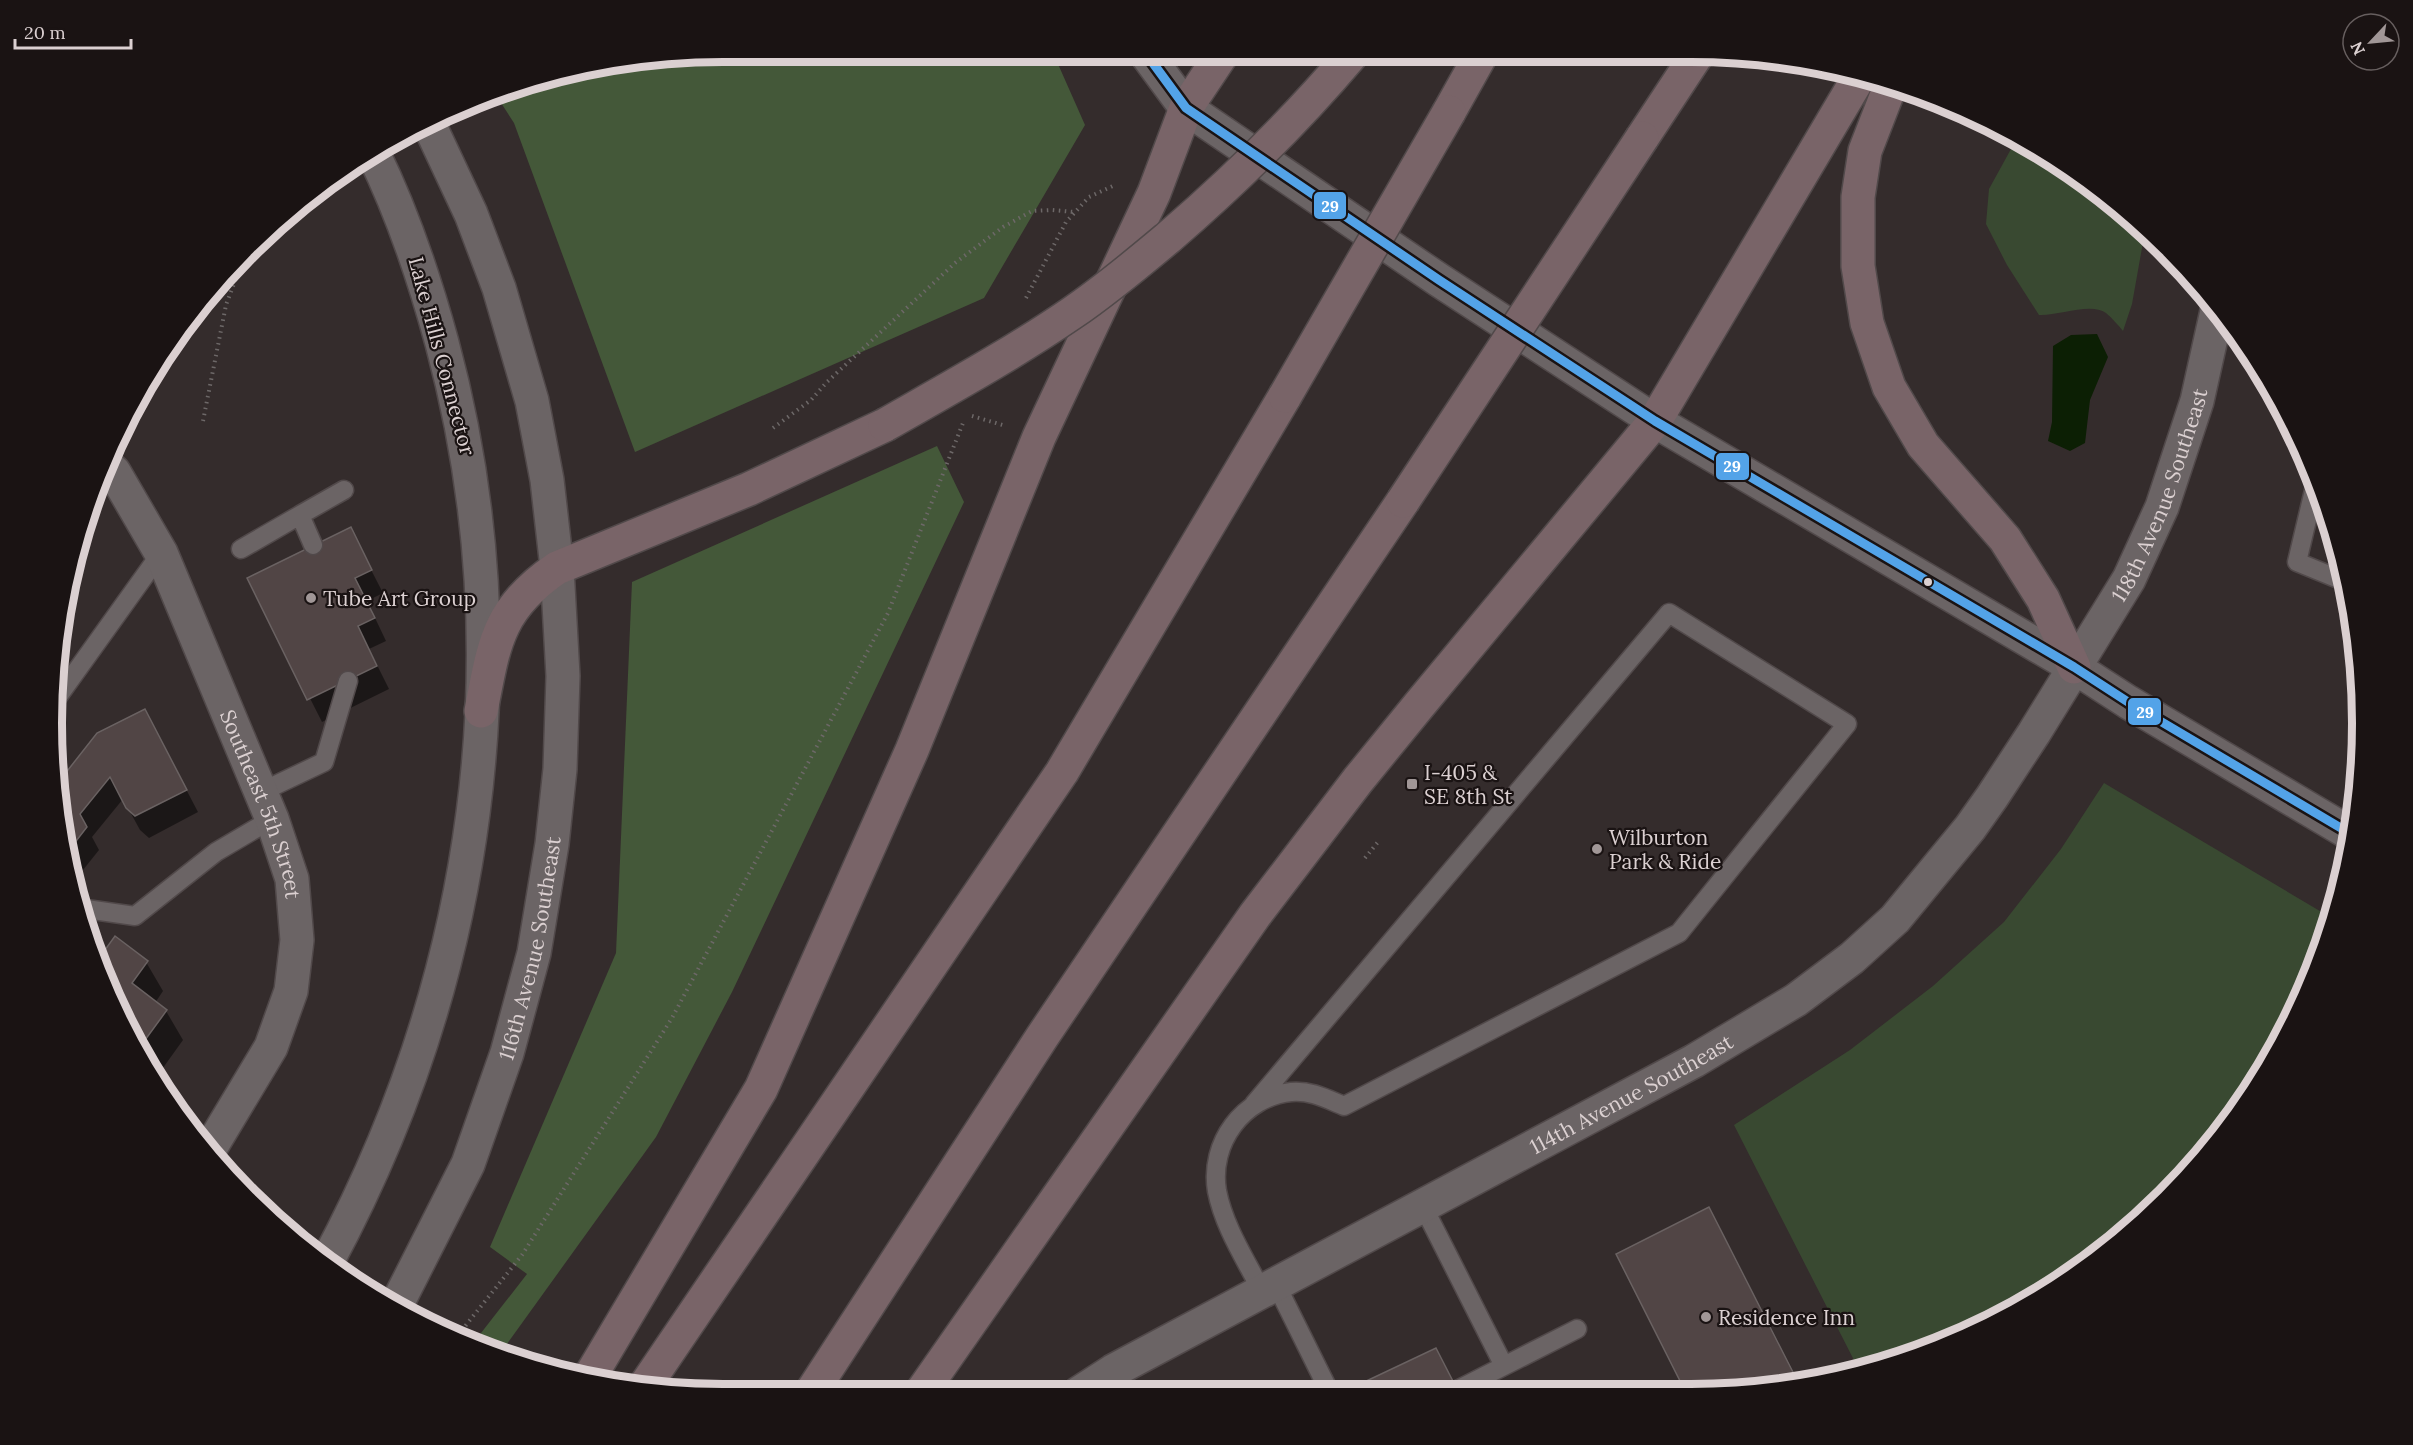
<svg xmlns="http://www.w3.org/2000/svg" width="2413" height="1445" font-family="Lora,serif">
<rect width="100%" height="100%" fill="#342c2c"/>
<path fill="#394931" d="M2019,142L2064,164L2145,231L2132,304L2123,331C2118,325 2112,318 2106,313C2091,302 2058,316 2039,315L2007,265L1986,224L1989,189L2011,149Z
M2104,783L2330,917L2311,980L2249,1096L2134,1227L2026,1304L1906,1358L1858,1368L1734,1125L1850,1050L1933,986L2004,922L2061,849Z"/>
<path fill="#445839" d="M1054,55L1085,125L984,298L635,452L514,123L494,92L507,87L635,57Z
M937,446L964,502L732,992L656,1137L499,1355L474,1342L527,1274L490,1247L616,953L632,582Z"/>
<path fill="#0c1f04" d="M2097,334L2108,357L2090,400L2085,443L2070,451L2048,441L2052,422L2053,346L2071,335Z"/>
<path fill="#0007" d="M350,529L383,593L367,601L386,641L369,649L389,689L322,722L249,578Z
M145,711L198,812L149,838L140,830L123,799L92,837L99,850L83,870L64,855L57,786Z
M115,938L146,962L163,991L155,1003L166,1011L183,1040L155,1079L141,1058L97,962Z
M1708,1209L1731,1249L1798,1380L1735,1393L1685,1388Z"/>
<path fill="#514545" stroke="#6a6262" stroke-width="1.5" d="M351,527L372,570L355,578L375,618L358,626L377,666L307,700L247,578Z
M145,709L187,790L135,816L126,808L110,777L80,814L87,827L70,849L63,843L57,784L97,733Z
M115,936L148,961L132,983L167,1010L137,1051L97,961Z
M1709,1207L1797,1380L1735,1393H1672L1683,1387L1616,1254Z
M1436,1348L1459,1393H1341Z"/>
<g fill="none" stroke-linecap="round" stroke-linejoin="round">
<defs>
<path id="lane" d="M2316,482L2297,562L2346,582
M300,515L344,490
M241,549L300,515L313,545
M52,705L161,553
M261,792L324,762L348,681
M79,908L135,916L216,852L272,819
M1254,1104L1669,613L1847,724L1679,933L1344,1106C1327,1099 1310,1090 1291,1092C1243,1097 1209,1143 1217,1191C1224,1227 1246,1260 1262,1292
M1423,1206L1504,1366L1577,1329
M1276,1284L1330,1393
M1457,1390L1504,1366"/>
<g id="secondary">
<path d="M1147,55L1186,108L1439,280L1655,421L2074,667L2128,702L2351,834"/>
<path id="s1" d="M107,466L114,472L161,553L272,819L292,879L297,940L291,991L271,1047L208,1152"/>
<path d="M327,1262C479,979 526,655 442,343C424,277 403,214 373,153"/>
<path id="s2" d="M397,1304L468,1164L507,1053L534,953L552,844L560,769L563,676L557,568L547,480L532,401L499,288L471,214L427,120"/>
<path id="s3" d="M1079,1393L1113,1371L1694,1061L1796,1000L1852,958L1895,919L1970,828L1992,797L2034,733L2129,579L2162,507L2197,401L2217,311"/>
</g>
<path id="highway" d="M1891,84L1865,151L1858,197V266L1867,323L1889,387L1923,445L2005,539L2043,599L2074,667
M1449,112L1482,53
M1642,138L1698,53
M481,711C494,644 497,609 557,568L749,489L885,425
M591,1375L761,1089L912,750L1039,437L1154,193L1186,108L1222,54
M645,1386L1062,772L1285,396
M811,1393L1042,1037L1403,501
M921,1393L1255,915L1358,780L1420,704L1655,421L1859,77"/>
</defs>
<use href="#lane" stroke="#51494a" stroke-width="21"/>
<use href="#secondary" stroke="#51494a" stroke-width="36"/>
<use href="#highway" stroke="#51494a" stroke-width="36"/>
<path stroke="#6d6868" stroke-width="4" stroke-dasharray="1.5 4.5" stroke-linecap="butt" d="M1026,298L1066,222L1089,197L1115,185
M972,416L1006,426
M203,421L226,305L247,249
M773,428L811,400L827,382L955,263L1003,227L1032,211L1052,210L1074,212
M1365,858L1378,842
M458,1335L522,1255L672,1018L888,613L963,423"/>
<use href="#lane" stroke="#6b6465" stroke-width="18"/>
<use href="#secondary" stroke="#6b6465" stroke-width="33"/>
<use href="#highway" stroke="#796468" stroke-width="33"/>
<defs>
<path id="highway-bridge" d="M1285,396L1449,112
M885,425C948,389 1012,354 1072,313C1106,290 1138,263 1169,237C1234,181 1296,120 1352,54
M1403,501L1642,138"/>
</defs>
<use href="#highway-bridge" stroke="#51494a" stroke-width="36" stroke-linecap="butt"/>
<use href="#highway-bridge" stroke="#796468" stroke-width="33"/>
<defs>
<path id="bus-1" d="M1147,55L1186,108L1439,280L1655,421L2074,667L2128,702L2351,834"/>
</defs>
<use href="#bus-1" stroke="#1a1313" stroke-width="14"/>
<use href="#bus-1" stroke="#53a3e8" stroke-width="9"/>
</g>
<circle fill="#dbd0d1" stroke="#1a1313" stroke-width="2" cx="1928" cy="582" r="5"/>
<g fill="#a19797" stroke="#1a1313" stroke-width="2">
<circle cx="311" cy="598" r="6"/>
<rect x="1406" y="778" width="12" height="12" rx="3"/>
<circle cx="1597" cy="849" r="6"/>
<circle cx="1706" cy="1317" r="6"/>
</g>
<g text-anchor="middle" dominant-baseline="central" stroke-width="4.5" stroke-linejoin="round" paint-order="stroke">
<g font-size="21" fill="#dbd0d1" stroke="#1a1313">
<text transform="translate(442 356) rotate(75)">Lake Hills Connector</text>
<text stroke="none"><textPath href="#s3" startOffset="1449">118th Avenue Southeast</textPath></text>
<text stroke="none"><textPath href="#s1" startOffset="374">Southeast 5th Street</textPath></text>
<text stroke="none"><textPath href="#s2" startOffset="382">116th Avenue Southeast</textPath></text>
<text stroke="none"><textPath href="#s3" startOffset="628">114th Avenue Southeast</textPath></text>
</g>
<g font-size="21" fill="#dbd0d1" stroke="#1a1313" text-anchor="start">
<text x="323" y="598">Tube Art Group</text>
<text x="1424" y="772">I-405 &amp;<tspan x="1424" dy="24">SE 8th St</tspan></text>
<text x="1609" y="837">Wilburton<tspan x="1609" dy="24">Park &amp; Ride</tspan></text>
<text x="1718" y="1317">Residence Inn</text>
</g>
</g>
<path d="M0 0H2413V1445H0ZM723 62H1691A661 661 0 0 1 2352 723V723A661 661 0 0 1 1691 1384H723A661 661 0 0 1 62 723V723A661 661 0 0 1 723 62Z" fill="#1a1313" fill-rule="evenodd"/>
<path fill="none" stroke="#dbd0d1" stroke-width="8" d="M723 62H1691A661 661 0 0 1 2352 723V723A661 661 0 0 1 1691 1384H723A661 661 0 0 1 62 723V723A661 661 0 0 1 723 62Z"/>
<g stroke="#1a1313" stroke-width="2">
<rect x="1313" y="191" width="34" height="29" rx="6" fill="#53a3e8"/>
<rect x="1715" y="452" width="35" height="29" rx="6" fill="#53a3e8"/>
<rect x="2127" y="697" width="35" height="29" rx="6" fill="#53a3e8"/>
</g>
<g font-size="16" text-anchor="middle" font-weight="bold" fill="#fff">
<text x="1330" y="212">29</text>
<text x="1732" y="472">29</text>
<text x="2145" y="718">29</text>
</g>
<g transform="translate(2371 42) rotate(244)"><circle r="28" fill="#1a1313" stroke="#675f5f" stroke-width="1.5"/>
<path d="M0-4.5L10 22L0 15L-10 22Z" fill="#a19797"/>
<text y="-9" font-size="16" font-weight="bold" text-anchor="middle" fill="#dbd0d1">N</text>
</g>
<path d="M15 39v9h116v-9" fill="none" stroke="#dbd0d1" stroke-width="3"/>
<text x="24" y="39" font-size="18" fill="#dbd0d1" stroke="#1a1313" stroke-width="4.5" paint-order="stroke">20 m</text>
</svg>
